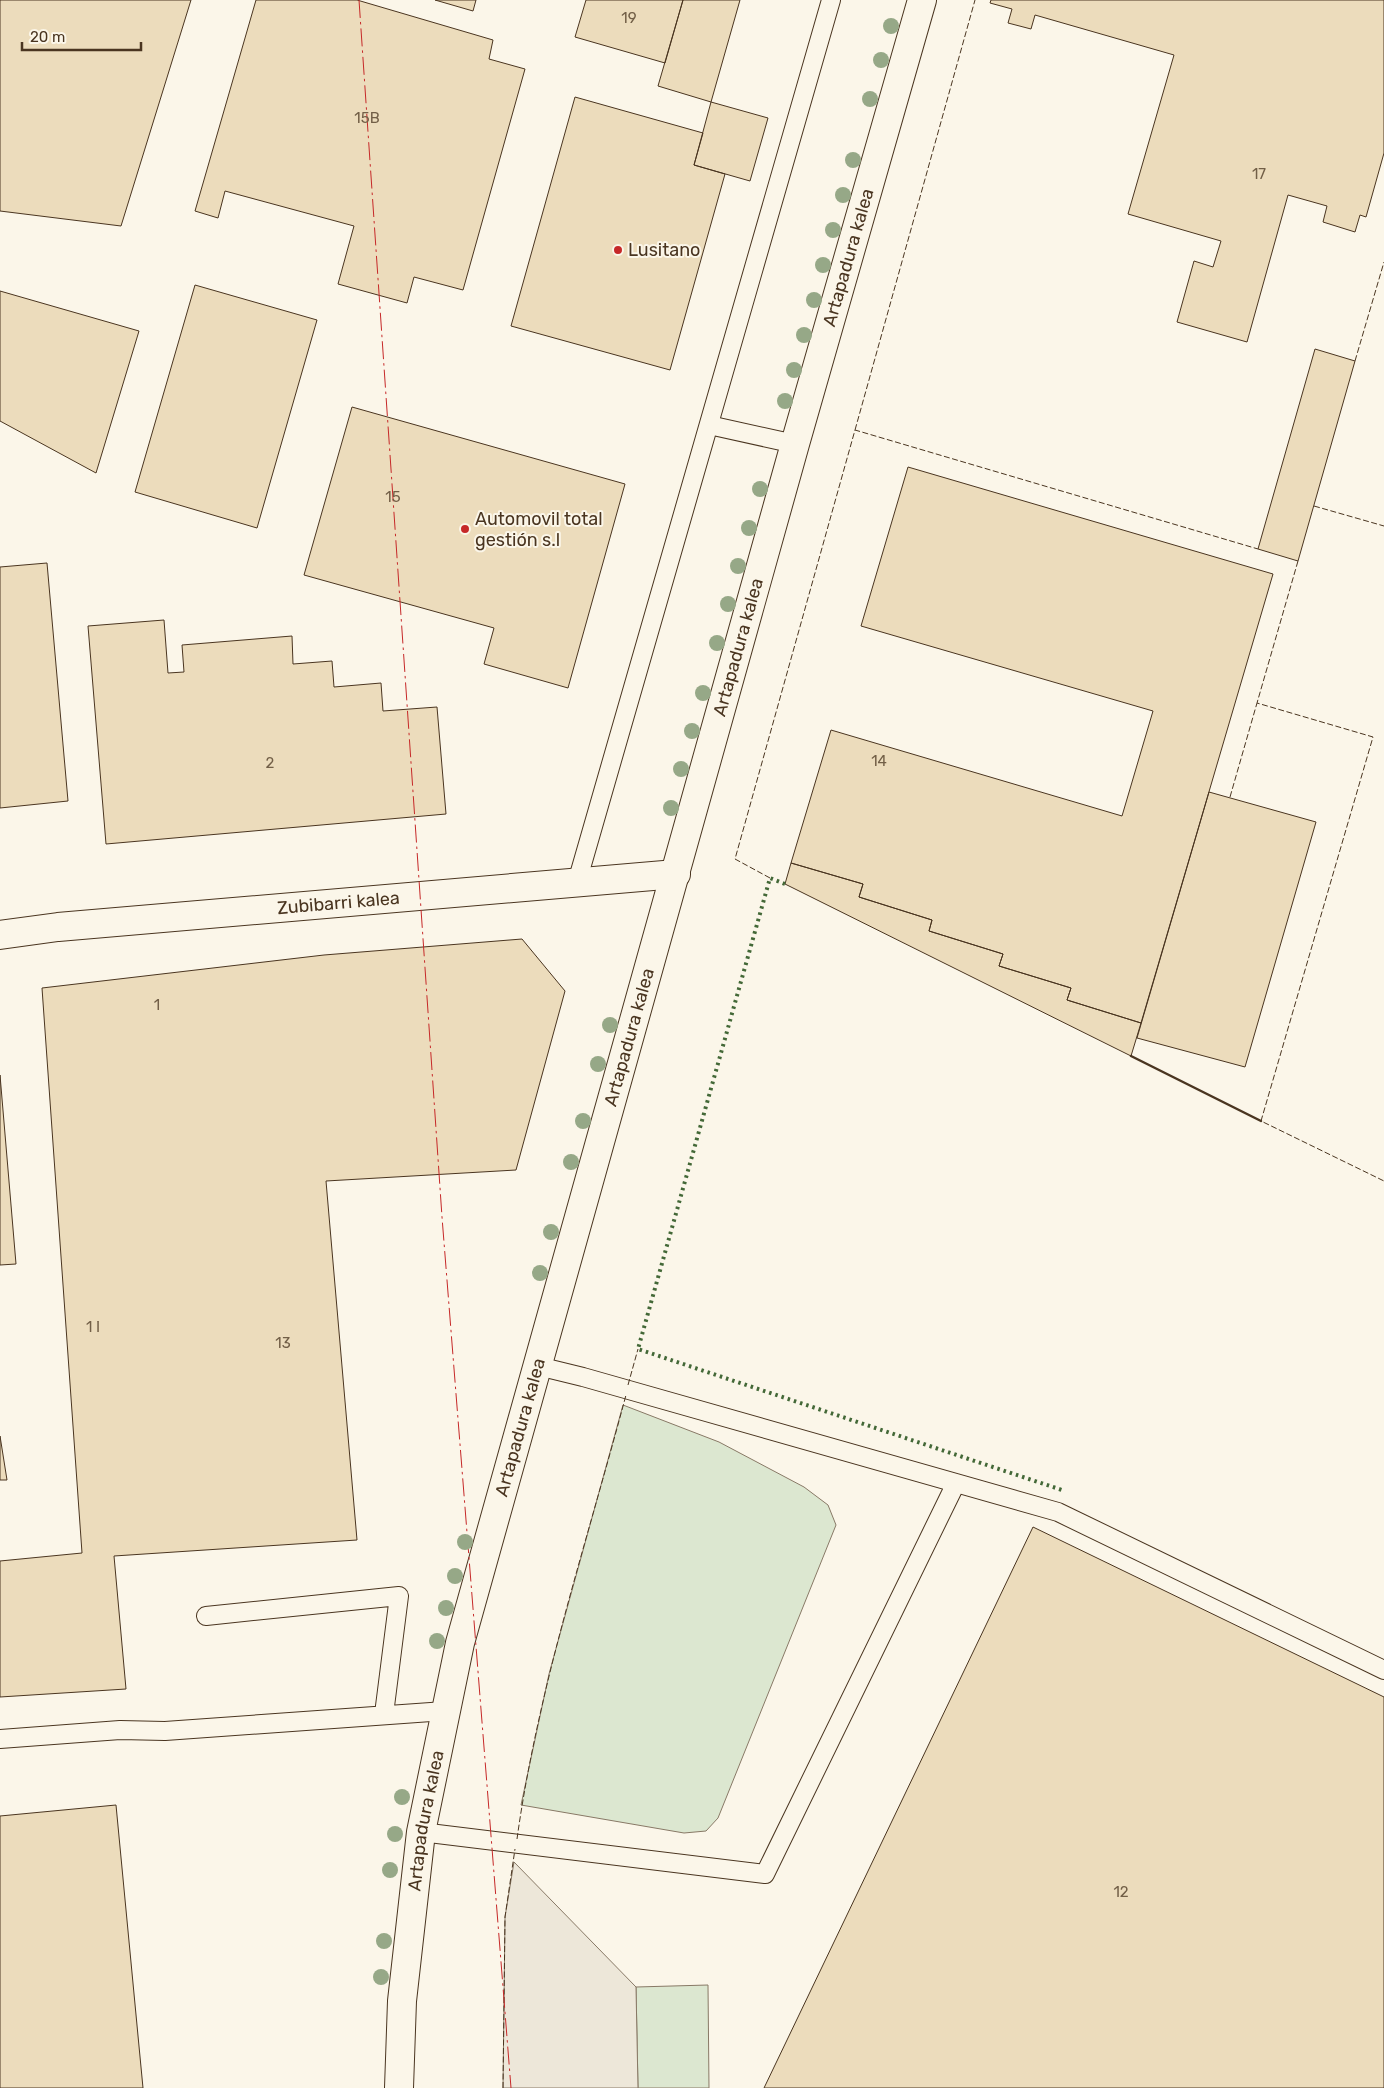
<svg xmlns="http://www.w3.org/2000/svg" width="1384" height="2088" font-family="Rubik,sans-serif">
<rect width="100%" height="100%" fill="#fbf6e9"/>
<path fill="#dce7d0" stroke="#887966" d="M623,1405L719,1442L804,1487L828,1505L836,1525L718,1818L706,1831L684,1833L521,1805L549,1674Z
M708,1985L709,2088H638L636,1987Z"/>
<path fill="#ede7d9" stroke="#887966" d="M514,1862L636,1987L638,2088H503L505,1917Z"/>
<path fill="#ecdcbc" stroke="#4a3520" d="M0,0H191L121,226L0,211Z
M256,0H357L493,40L489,59L525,69L463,290L414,277L407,303L338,284L354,226L225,191L218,218L195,211Z
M435,0H476L473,11Z
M586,0H683L665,63L575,37Z
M683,0H740L711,102L658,86Z
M991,0H1384V153L1366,217L1360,215L1355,232L1323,222L1327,206L1288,195L1247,342L1177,322L1194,261L1213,267L1221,241L1128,214L1174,55L1035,15L1031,29L1008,23L1012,9L990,3Z
M575,97L703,133L694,165L725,174L670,370L511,326Z
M711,102L768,118L750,181L694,165Z
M195,285L317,320L257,528L135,492Z
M0,291L139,331L96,473L0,421Z
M1315,349L1355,361L1298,561L1258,549Z
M352,407L625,484L568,688L484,664L494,628L304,575Z
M908,467L1273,574L1141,1023L1067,1000L1071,988L999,966L1003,954L929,931L932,920L859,897L863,884L791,863L831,730L1122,816L1153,711L861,626Z
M47,563L68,801L0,808V567Z
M164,620L168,673L184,672L182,645L292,636L293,664L332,661L334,687L381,683L383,711L437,707L446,814L106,844L88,626Z
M1209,792L1316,822L1245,1067L1137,1038Z
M791,863L863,884L859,897L932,920L929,931L1003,954L999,966L1071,988L1067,1000L1141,1023L1131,1056L785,884Z
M522,939L565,991L516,1170L326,1181L357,1540L114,1556L126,1689L0,1697V1561L82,1553L42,988L324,955Z
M0,1075L16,1264L0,1265Z
M0,1436L7,1480H0Z
M1033,1527L1384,1697V2088H764Z
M116,1805L143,2088H0V1816Z"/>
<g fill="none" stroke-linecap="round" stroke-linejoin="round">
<defs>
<path id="service" d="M709,425L795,444
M577,882L831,0
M538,1366L583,1377L1058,1512L1384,1670
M206,1616L399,1596L384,1714
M0,1739L120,1730L165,1731L445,1711
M421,1832L765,1874L956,1483"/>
<g id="minor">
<path id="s1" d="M0,935L58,927L676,874"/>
</g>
<g id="tertiary">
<path id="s2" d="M399,2088L402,2001L421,1832L460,1643L795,444L922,0"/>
</g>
</defs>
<use href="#service" stroke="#4a3520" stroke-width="20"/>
<use href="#minor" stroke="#4a3520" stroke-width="30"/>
<use href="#tertiary" stroke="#4a3520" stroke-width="30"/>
<use href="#service" stroke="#fbf6e9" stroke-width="18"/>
<use href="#minor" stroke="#fbf6e9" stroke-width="28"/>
<use href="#tertiary" stroke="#fbf6e9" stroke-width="28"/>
<path stroke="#436837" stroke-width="4" stroke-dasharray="2.5 4" stroke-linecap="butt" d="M785,884L770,878L638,1349L1065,1491"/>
<path stroke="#4a3520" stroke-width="1" stroke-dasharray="6 2.5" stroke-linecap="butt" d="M1355,361L1384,262
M855,430L975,0
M1314,506L1384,526
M1298,561L1257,703L1373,737L1261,1121L1384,1181
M1230,797L1257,703
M770,878L735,859L855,430L1258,549
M628,1385L638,1349
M517,1839C538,1687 587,1542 626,1395
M503,2088L505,1917L515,1849"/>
<path stroke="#4a3520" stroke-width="2.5" d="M1131,1056L1261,1121"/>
<path stroke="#c62828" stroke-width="1" stroke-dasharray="18 4 2.5 4" stroke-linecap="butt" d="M359,0L442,1217L511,2088"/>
</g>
<g fill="#96a887">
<circle cx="891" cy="26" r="8"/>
<circle cx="881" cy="60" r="8"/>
<circle cx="870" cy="99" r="8"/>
<circle cx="853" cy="160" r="8"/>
<circle cx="843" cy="195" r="8"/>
<circle cx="833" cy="230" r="8"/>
<circle cx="823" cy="265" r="8"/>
<circle cx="814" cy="300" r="8"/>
<circle cx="804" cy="335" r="8"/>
<circle cx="794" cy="370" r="8"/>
<circle cx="785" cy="401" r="8"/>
<circle cx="760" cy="489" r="8"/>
<circle cx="749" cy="528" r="8"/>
<circle cx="738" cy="566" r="8"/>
<circle cx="728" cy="604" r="8"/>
<circle cx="717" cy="643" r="8"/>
<circle cx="703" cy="693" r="8"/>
<circle cx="692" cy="731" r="8"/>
<circle cx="681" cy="769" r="8"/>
<circle cx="671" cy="808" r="8"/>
<circle cx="610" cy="1025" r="8"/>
<circle cx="598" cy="1064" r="8"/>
<circle cx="583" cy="1121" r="8"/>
<circle cx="571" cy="1162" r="8"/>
<circle cx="551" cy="1232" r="8"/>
<circle cx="540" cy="1273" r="8"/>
<circle cx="465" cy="1542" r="8"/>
<circle cx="455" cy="1576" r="8"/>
<circle cx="446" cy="1608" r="8"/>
<circle cx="437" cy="1641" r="8"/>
<circle cx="402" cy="1797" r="8"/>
<circle cx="395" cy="1834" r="8"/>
<circle cx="390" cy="1870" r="8"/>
<circle cx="384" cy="1941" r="8"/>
<circle cx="381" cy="1977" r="8"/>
</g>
<g fill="#c62828" stroke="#fbf6e9" stroke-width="2">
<circle cx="618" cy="250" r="5"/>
<circle cx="465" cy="529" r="5"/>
</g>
<g text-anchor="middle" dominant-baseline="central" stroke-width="4" stroke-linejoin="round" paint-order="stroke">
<g font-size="15" fill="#725f47">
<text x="629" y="18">19</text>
<text x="367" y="118">15B</text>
<text x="1259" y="174">17</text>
<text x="393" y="497">15</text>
<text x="879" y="761">14</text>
<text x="270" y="763">2</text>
<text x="157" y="1005">1</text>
<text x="93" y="1327">1 I</text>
<text x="283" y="1343">13</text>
<text x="1121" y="1892">12</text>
</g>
<g font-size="18" fill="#4a3520" stroke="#fbf6e9" text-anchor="start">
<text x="628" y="250">Lusitano</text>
<text x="475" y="519">Automovil total<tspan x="475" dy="21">gestión s.l</tspan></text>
</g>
<g font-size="18" fill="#4a3520" stroke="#fbf6e9">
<text stroke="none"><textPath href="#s2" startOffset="1889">Artapadura kalea</textPath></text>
<text stroke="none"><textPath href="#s2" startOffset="1484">Artapadura kalea</textPath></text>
<text stroke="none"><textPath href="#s1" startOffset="340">Zubibarri kalea</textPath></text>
<text stroke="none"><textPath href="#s2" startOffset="1079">Artapadura kalea</textPath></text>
<text stroke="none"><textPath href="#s2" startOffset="674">Artapadura kalea</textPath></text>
<text stroke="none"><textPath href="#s2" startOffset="269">Artapadura kalea</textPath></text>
</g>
</g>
<path d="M22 42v8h119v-8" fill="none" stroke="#4a3520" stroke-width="2.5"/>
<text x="30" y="42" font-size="15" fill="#4a3520" stroke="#fbf6e9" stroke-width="4" paint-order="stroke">20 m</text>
</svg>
